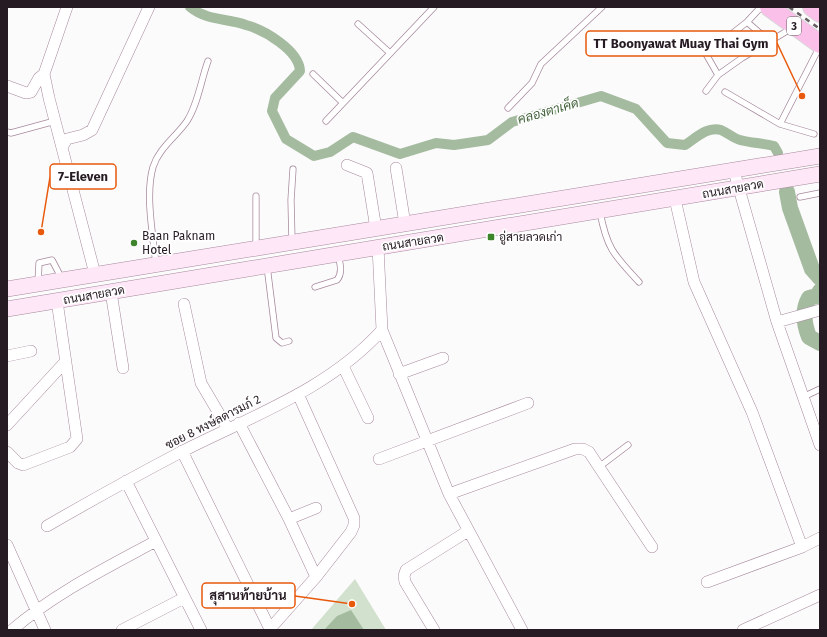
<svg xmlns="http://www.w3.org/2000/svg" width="827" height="637" font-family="'Fira Sans',Sarabun,sans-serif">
<rect width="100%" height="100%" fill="#fbfbfb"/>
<path fill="#d1e1cd" d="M355,579L386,630H311Z"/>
<path fill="#a5bba0" d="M351,610L364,630H324L337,616Z"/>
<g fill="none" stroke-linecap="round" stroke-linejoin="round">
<path stroke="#a5bba0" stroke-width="10" d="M190,7C207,21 226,18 246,25C264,30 299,50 300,71L275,98L272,111L286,139L314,156L330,152L353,137L400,154L436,143L454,145L488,140L512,122L601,96L636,109L667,143L685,145C696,138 707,126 721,130C728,133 733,138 740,140C751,143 762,143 774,146L778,153"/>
<path stroke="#a5bba0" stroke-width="16" d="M787,192L790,208L812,269L820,278
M820,291L817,296L809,298C802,310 804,324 809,337L820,343"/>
<defs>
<path id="service" d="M761,7L747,22L706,54L718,75L742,58L792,28
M747,22L769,41
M358,24L390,53
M313,74L343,103
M706,91L718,75
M725,92L780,124L814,134
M508,108L532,83L541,64L602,7
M326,121L434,7
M780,124L820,46
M7,132L11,133L55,121
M256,196V246
M800,197L820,193
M600,212C607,249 614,255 639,282
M292,241L291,200L293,169
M156,264C153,235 145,195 153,167C159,148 176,137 187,121C198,104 201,80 208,61
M267,266L276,338L282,343L289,341
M38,283L39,263L52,260L62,279
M315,287L337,280C343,273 340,263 338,255
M803,397L820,389
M599,467L628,445"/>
<path id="minor" d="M67,7L44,74L49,98L95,274
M7,86L26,93L31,92L39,78L44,74
M62,147L67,139L83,135L92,130L149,7
M347,165L367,173L376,229
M396,168L405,224
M734,171L777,322L820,445
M675,199L694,282L752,412L802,547L707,582
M378,247L382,330L449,494L522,630
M111,292L123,368
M184,304L201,383L228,429
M777,322L820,310
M7,356L31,351
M343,366L368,418
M399,374L443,358
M239,423L289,519L316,577
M7,425L66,361
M182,451L270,629
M7,452L18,463L23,465L70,447L77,439L57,301
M379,459L528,403
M126,481L201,630
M449,494L575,449H583L589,452L652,547
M289,519L316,508
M47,526C92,500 137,475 183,451C252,416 329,389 382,330
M7,545L45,630
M802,547L820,538
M12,630C55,593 106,568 156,541
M122,630L184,598
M269,630L316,577L351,532L354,525V518L298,394
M434,630L405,582L404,576L406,570L468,531
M743,630L820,595"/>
<path id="secondary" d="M7,289L820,156
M7,309L820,174"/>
<path id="trunk" d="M769,7L820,44
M812,7L820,13"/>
</defs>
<use href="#service" stroke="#a7899d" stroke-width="7"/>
<use href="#minor" stroke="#a7899d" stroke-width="12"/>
<use href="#secondary" stroke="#a7899d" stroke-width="16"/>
<use href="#trunk" stroke="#d8d6d7" stroke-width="20"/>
<use href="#service" stroke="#fff" stroke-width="5.5"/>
<use href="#minor" stroke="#fff" stroke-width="11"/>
<use href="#secondary" stroke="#fee7f7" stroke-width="15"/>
<use href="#trunk" stroke="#fbc0ea" stroke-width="18"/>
<path stroke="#655e63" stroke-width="2.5" stroke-dasharray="5 5" stroke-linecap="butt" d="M789,7L820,29"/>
</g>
<g fill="#3e842a" stroke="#fff" stroke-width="1.5">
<rect x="487" y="233" width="8" height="8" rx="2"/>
<circle cx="134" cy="243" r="4"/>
</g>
<g text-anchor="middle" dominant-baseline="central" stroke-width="3.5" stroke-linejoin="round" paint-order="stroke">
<rect fill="#fff" stroke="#675f65" stroke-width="1" x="787" y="17" width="14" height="18" rx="3"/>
<g font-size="11" font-weight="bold" fill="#261b23">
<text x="794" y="26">3</text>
</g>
<g font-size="12" fill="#261b23" stroke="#fff">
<text transform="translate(733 189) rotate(-10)">ถนนสายลวด</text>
<text transform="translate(413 242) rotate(-9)">ถนนสายลวด</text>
<text transform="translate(94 295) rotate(-10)">ถนนสายลวด</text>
<text transform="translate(213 422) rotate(-27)">ซอย 8 หงษ์ลดารมภ์ 2</text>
</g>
<g font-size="12" fill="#261b23" stroke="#fff" text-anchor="start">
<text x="142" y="236">Baan Paknam<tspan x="142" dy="14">Hotel</tspan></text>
<text x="499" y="237">อู่สายลวดเก่า</text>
</g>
<g font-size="13" font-style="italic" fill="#42623a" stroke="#fff">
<text transform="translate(548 111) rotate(-16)">คลองตาเค็ด</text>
</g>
</g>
<path fill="none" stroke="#e8590c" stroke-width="1.5" d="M802 96L777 43M41 232L50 177M352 604L295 596"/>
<g fill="#e8590c" stroke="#fff" stroke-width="1.5">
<circle cx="802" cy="96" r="4"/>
<circle cx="41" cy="232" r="4"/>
<circle cx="352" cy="604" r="4"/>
</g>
<g fill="#fff" stroke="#e8590c" stroke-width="1.5">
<rect x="586" y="31" width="191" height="25" rx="4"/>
<rect x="50" y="164" width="66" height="25" rx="4"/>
<rect x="202" y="583" width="93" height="25" rx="4"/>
</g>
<g font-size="13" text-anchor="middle" font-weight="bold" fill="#261b23">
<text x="681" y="48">TT Boonyawat Muay Thai Gym</text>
<text x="83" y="181">7-Eleven</text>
<text x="248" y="600">สุสานท้ายบ้าน</text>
</g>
<rect width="827" height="637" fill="none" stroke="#261b23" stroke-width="16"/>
</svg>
